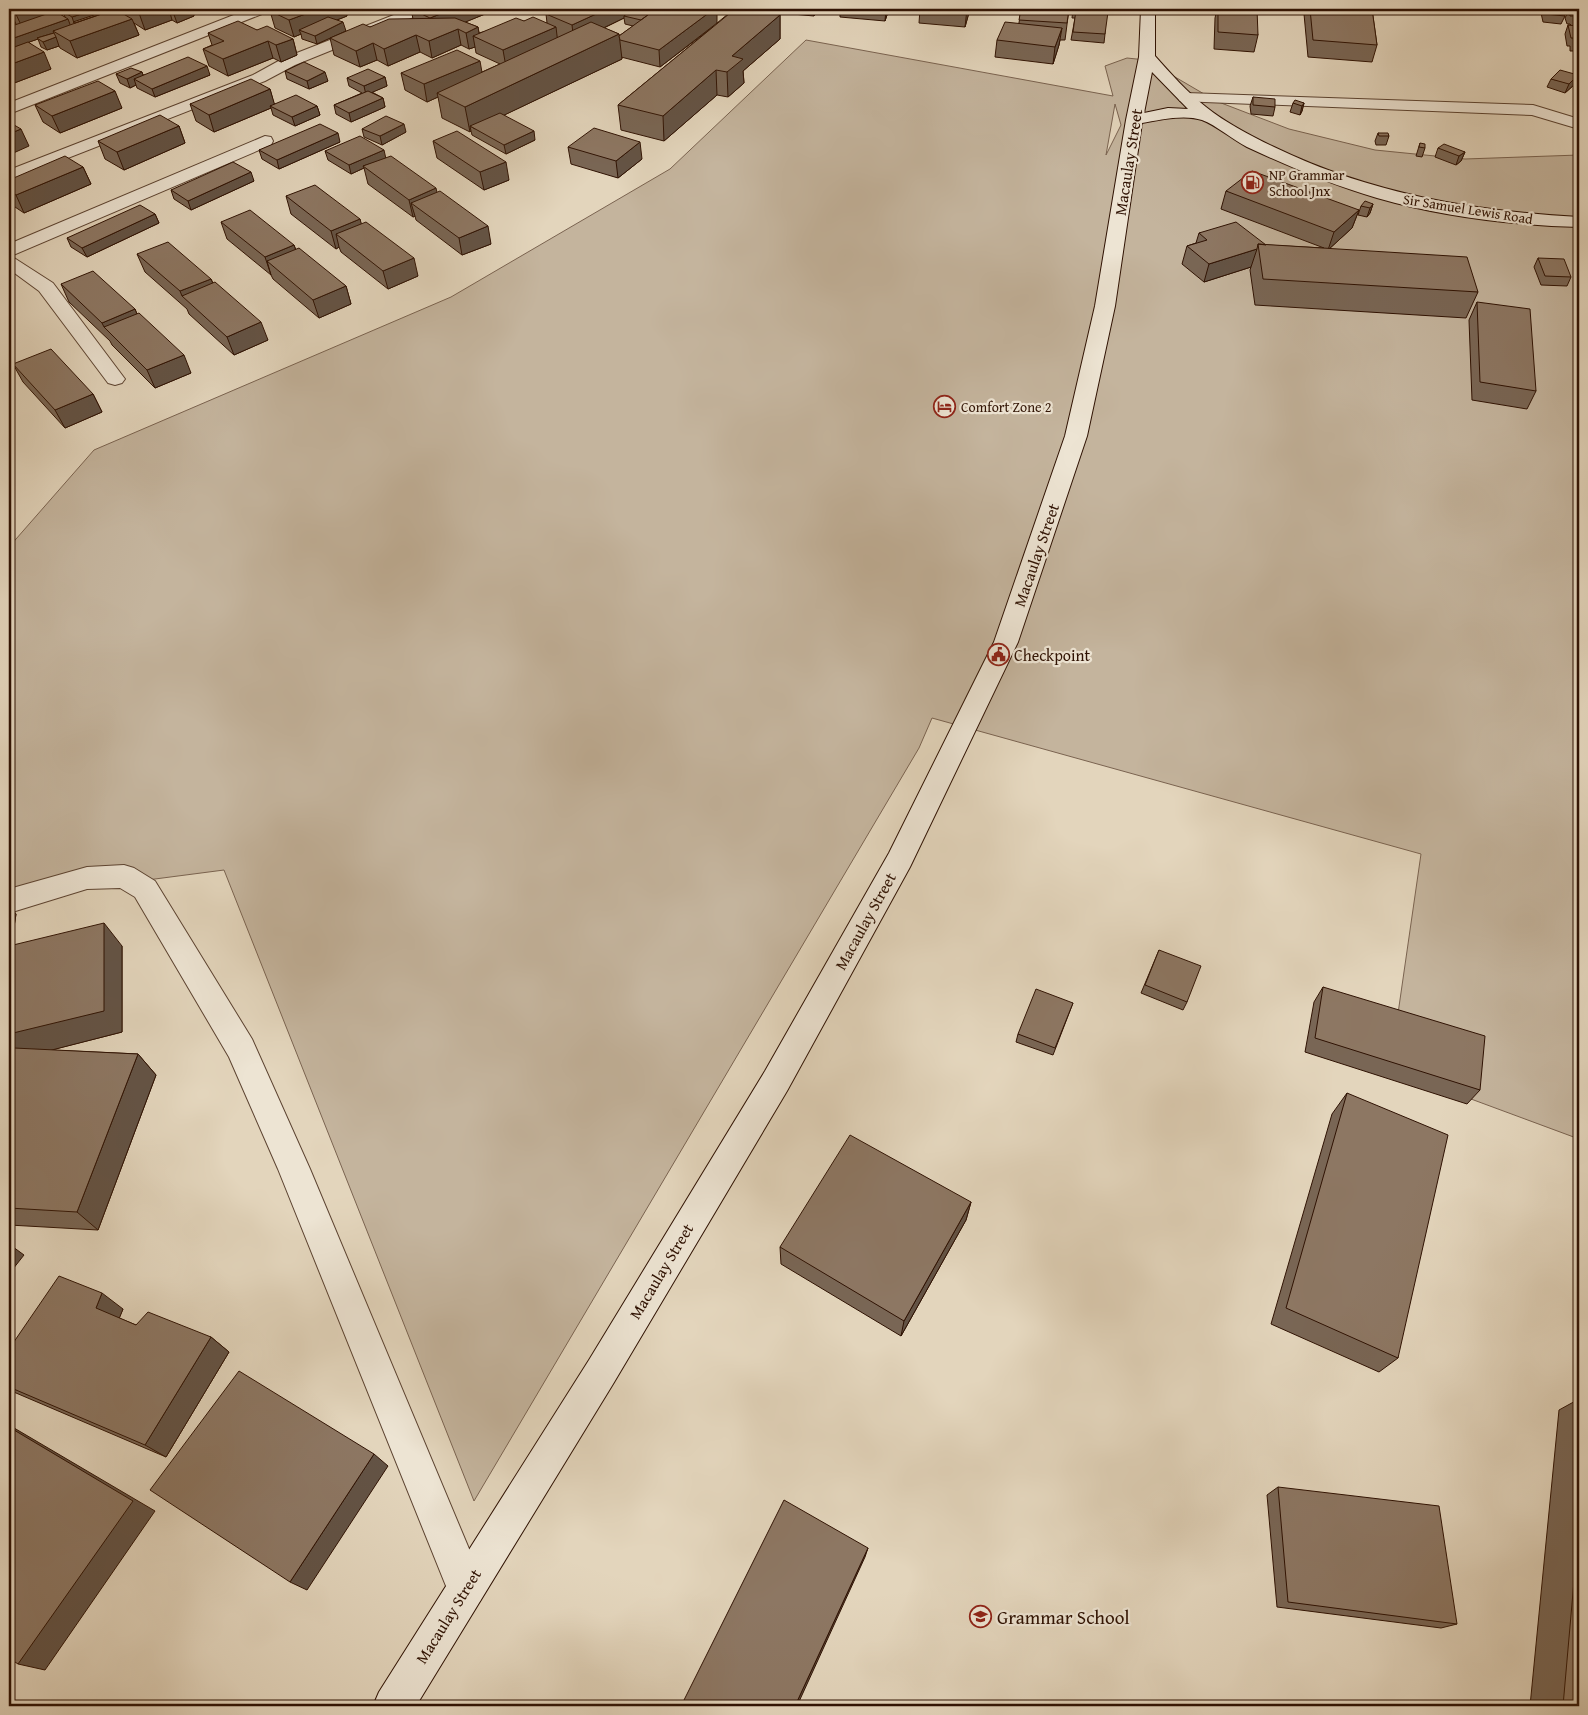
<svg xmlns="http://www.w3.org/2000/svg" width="1588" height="1715" font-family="'Gentium Book Plus',serif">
<rect width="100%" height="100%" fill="#e3d5bc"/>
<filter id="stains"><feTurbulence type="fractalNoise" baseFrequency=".004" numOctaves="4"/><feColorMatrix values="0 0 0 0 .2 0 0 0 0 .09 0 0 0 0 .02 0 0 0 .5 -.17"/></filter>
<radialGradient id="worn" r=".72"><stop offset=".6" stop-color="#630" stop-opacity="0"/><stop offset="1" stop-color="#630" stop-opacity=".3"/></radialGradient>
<path fill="#c4b49d" stroke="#7a6350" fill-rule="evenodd" d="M806,40L1113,96L1105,66L1127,58L1146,60L1216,101L1289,129L1375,150L1465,159L1579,155V1139L1390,1069L1421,854L932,718L919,748L474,1501L224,870L9,898V547L94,450L451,297L670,169ZM1115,104L1121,125L1106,155Z"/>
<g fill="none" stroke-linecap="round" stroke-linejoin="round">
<path fill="#765f4c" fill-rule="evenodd" d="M1570,9H1579V12L1571,11Z"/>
<defs>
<path id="street" d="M249,9H269L267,12L9,114V103Z
M409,9H428L426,12L295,65L265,81L9,181V170L253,75L284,58Z
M1186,93L1533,105L1579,119V129L1532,115L1180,101L1178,98L1180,95Z
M265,136L271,137L273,141L271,145L11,256L53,283L125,379L122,383L115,385L108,383L39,291L9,269V244Z
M124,865L134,868L155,881L252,1039L310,1169L485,1587L480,1601L466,1606L452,1601L278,1169L229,1057L135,897L120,888L87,889L9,913V889L87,867Z"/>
<path id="secondary" d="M1141,9H1155V56C1171,74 1187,92 1206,107C1226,123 1251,136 1274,147C1371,194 1473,211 1579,217V227C1512,225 1443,217 1377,198C1332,185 1290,167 1247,147C1233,140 1216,125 1202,120C1184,114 1159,120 1142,123L1115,306L1087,436L1018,642L910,867L787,1091L613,1384L416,1706H373L379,1692L589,1360L765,1071L889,853L994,642L1065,436L1095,306L1126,120L1139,57ZM1152,72L1188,109L1168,108L1144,113Z"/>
</defs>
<use href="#street" stroke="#5c4331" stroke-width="2"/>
<use href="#secondary" stroke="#2f1203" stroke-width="2"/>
<use href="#street" fill="#ede4d3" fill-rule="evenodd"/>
<use href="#secondary" fill="#ede4d3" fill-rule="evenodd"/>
</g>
<path fill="#796655" stroke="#2f1203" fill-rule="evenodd" d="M9,9H104L105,13L125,14L123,9H203L193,12L194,16L177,23L172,20L145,30L134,23L139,35L77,58L60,48L59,46L47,50L41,47L38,39L29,42L51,69L9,85V49L14,47L9,44ZM63,12L65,17L59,14Z
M276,9H345L347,16L337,20L346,31L330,38L370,27L413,19L411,9H484L485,14L465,22L478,27L479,33L524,21L547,23L546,14L557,9L717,23L734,9H724H753L770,12V9H817L814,16L771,12L780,15V39L743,71L744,83L728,97L717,95L664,141L621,130L618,105L713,27L660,67L621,57L622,59L504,115L535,140L506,154L472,135L471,131L470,132L442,118L438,97L427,102L405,90L401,73L482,72L500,64L476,53L475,47L469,49L461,45L432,58L420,52L388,66L377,60L360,67L334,55L330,38L317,44L302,39L301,34L294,37L275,28L270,11ZM624,18L625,24L633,26L619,36V34L604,28Z
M840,9H889L885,21L840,17Z
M920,9H970L965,27L919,23Z
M1021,9H1069L1065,40H1060L1059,45L1053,64L995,57L997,40L1019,23Z
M1073,9L1104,12L1105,34L1104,43L1071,40L1075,18H1072Z
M1217,9H1250L1258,35L1254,52L1214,49L1215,18Z
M1305,9H1372L1377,45L1372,62L1308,57L1304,14Z
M1530,9H1555L1556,11L1565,16L1561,24L1543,22L1541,13L1531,12Z
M1579,9V51H1570V46H1567L1565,34L1568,25H1571L1570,24H1567L1565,18L1569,10Z
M257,30L293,39L297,55L281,62L273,58L228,76L209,66L203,49L212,45L208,33Z
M285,71L328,81L309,89L287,79Z
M142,72L143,75H210L155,97L137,88L136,85L130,88L120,83L116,74Z
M385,77L387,86L372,92L383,98L385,107L351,122L336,114L334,105L362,93L349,86L347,78Z
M1551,79L1575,84L1565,93L1547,87Z
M270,89L274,104L317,106L320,115L295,126L273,115L271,108L214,132L196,121L190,104Z
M1253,97L1275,107L1273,116L1251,114L1250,106Z
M1293,103H1304L1302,111L1300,115L1290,112Z
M35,105L122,108L60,133L43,122Z
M179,126L185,143L124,170L105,159L98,141Z
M362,129L406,132L382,145L364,137Z
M1378,133L1389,136L1386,145H1376L1375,141Z
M433,141L509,180L484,190L437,158Z
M340,142L279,169L262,159L259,150Z
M1420,143L1425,148L1422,157L1416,156Z
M568,147L642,159L618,178L571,164Z
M1438,148L1465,152L1461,161L1456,165L1435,157Z
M325,151L386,158L437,193L491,244L462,255L416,220L415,216L413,217L368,184L364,168L351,174L328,160Z
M83,167L91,184L24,213L9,203V180Z
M254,181L191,210L174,199L171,190Z
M1226,191L1359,210L1352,228L1329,249L1478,292L1466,318L1255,305L1250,270L1251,267L1204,282L1182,264L1187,246L1196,243L1199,233L1266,245L1324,248L1221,209Z
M286,196L360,219L361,224L418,276L388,289L341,252L339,247L336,249L291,214Z
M1373,204L1370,213L1367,217L1358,215L1361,206Z
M155,214L159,223L87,257L71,247L67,238Z
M221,222L294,245L296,250L346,286L351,304L319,318L273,279L271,275L227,239Z
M137,254L211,279L213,283L268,340L234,355L189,314L187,309L145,272Z
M1538,258L1571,277L1567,286L1541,285L1534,267Z
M61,284L135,309L137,314L191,373L155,388L112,345L110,341L69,302Z
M1477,302L1536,391L1527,409L1472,400L1469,320Z
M13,364L93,394L102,412L65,428L23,382Z
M9,906L16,914L11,945L122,946V1032L51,1050L138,1054L156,1075L98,1230L9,1225Z
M1159,950L1187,1002L1183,1010L1141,993Z
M1323,987L1480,1090L1467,1104L1305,1052L1314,1002Z
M1073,1003L1053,1055L1016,1042L1018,1034Z
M1347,1093L1398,1358L1379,1372L1271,1324L1332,1114Z
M971,1202L966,1220L901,1336L781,1264L780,1247Z
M123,1309L119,1318L136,1325L211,1337L229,1352L166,1457L9,1390V1349Z
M1579,1399V1706H1530L1559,1410Z
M1278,1487L1457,1624L1441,1628L1277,1607L1267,1495Z"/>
<path fill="#635345" stroke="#2f1203" d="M18,9H73L62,11L63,12L22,27L14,10Z
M97,9H104L106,15L74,23L72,17Z
M151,9H169L172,20L145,30L139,13Z
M172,9H203L193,12L194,16L177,23Z
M319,9H345L347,16L306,32L299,30L301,34L294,37L289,20Z
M453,9H484L485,14L434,35L430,18Z
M607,9H638L624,16V18L574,42L572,25Z
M714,9H717V23L660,67L659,50Z
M814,9H817L814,16Z
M886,9H889L885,21Z
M967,9H970L965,27Z
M780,15V39L743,71L744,83L728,97L727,72L732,56Z
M13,18L17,26L9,29V20Z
M68,19L71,27L53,31L54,33L37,38L38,39L15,47L11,39Z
M132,19L139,35L77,58L70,41Z
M343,22L346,31L317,44L315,36Z
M478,27L480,39L473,36L475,47L469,49L466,33Z
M556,27L558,44L506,67L503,50Z
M1062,28L1059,45L1053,64L1055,47Z
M458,29L461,45L432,58L429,41Z
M619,34L622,59L475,129L470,126L471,131L470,132L465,107Z
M416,35L420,52L388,66L384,49Z
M56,37L59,46L47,50L43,42Z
M293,39L297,55L281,62L276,45Z
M268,41L273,58L228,76L223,59Z
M373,43L377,60L360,67L356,51Z
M44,52L51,69L9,85V65Z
M480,61L483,78L437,93L438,97L427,102L424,84Z
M207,66L210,75L155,97L152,89Z
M716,70L717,95L664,141L663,116Z
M142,72L145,81L134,79L136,85L130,88L127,79Z
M325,72L328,81L309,89L307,81Z
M1578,75L1575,84L1565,93L1569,84Z
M385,77L387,86L366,95L364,86Z
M270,89L275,106H270L271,108L214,132L209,115Z
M115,91L122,108L60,133L52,116Z
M383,98L385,107L351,122L349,113Z
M1304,103L1302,111L1300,115L1302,106Z
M317,106L320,115L295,126L292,117Z
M404,124L406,132L382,145L380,136Z
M179,126L185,143L124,170L117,152Z
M21,129L29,146L9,155V134Z
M534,131L535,140L506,154L504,145Z
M338,133L340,142L279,169L277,160Z
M640,142L642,159L618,178L616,161Z
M384,150L386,159L363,166L364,168L351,174L349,165Z
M1465,152L1461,161L1456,165L1459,156Z
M506,162L509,180L484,190L480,172Z
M83,167L91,184L24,213L16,195Z
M251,172L254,181L191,210L188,201Z
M436,188L440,206L411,203L415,216L413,217L409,200Z
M1373,204L1370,213L1367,217L1370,208Z
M1359,210L1352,228L1328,250L1334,232Z
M155,214L159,223L87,257L82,248Z
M360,219L365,237L336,234L339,247L336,249L331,231Z
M488,226L491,244L462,255L459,238Z
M294,245L300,263L267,261L271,275L265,257Z
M1257,249L1251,267L1204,282L1209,264Z
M414,258L418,276L388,289L383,271Z
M211,279L218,296H182L180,291Z
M346,286L351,304L319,318L313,300Z
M135,309L142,327H104L102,323Z
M261,322L268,340L234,355L227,337Z
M184,355L191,373L155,388L147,370Z
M93,394L102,412L65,428L55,410Z
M9,906L16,914L9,960Z
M104,923L122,946V1032L9,1061V1034Z
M138,1054L156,1075L98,1230L77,1212Z
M971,1202L966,1220L901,1336L904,1321Z
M9,1244L24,1255L9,1274Z
M102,1293L123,1309L117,1324L96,1308Z
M211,1337L229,1352L166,1457L145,1445Z
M9,1425L155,1511L45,1670L18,1664Z
M374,1454L388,1466L307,1590L290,1582Z
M868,1548L865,1557L797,1706H795Z"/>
<path fill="#8d7763" stroke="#2f1203" d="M69,9H97L72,17L62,11Z
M115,9L132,19L70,41L53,31Z
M132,9H151L139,13Z
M276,9H319L289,20L270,11Z
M411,9H453L430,18Z
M557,9H607L572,25L546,14Z
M633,9H656L641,20L624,16Z
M656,9H714L659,50L620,40L619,36Z
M735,9H753L780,15L732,56L743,59L727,72L716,70L663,116L618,105Z
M947,9H967V10Z
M1021,9H1069L1067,23L1019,20Z
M1073,9H1104V12H1108L1105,34L1073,32L1076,10H1073Z
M1218,9H1257L1258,35L1218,32Z
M1310,9H1372L1377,45L1313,40Z
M1545,9H1555L1556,11H1564L1565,16L1546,14Z
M1569,10H1579V42H1574L1573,38H1571L1568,25L1577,26L1574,16H1570Z
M55,11L68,19L11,39L9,37V27Z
M103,12L105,13L75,23L73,22Z
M9,16L13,18L9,20Z
M328,17L343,22L315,36L299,30Z
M533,17L556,27L503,50L473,36L516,18L524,21Z
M455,18L478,27L466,33L458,29L429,41L416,35L384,49L373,43L356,51L330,38L363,24L370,27L389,19Z
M238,21L257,30L267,26L293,39L276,45L268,41L223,59L203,49L224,41L208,33Z
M591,22L619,34L465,107L437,93Z
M1005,22L1062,28L1055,47L997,40Z
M54,33L56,37L43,42L37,38Z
M28,42L44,52L9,65V49Z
M457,50L480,61L424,84L401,73Z
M188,57L207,66L152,89L134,79Z
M304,62L325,72L307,81L285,71Z
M131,68L142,72L127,79L116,74Z
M368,69L385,77L364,86L347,78Z
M1560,70L1578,75L1569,84L1551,79Z
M251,79L270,89L209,115L190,104Z
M98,81L115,91L52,116L35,105Z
M368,91L383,98L349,113L334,105Z
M296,95L317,106L292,117L270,106Z
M1253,97L1275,99V107L1253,105Z
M1295,100L1304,103L1302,106L1293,103Z
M500,113L534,131L504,145L470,126Z
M160,115L179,126L117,152L98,141Z
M386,116L404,124L380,136L362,129Z
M9,122L21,129L9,134Z
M320,124L338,133L277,160L259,150Z
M594,128L640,142L616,161L568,147Z
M457,131L506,162L480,172L433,141Z
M1378,133H1388L1389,136H1379Z
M360,136L384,150L349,165L325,151Z
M1420,143L1425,144V148L1419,147Z
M1444,144L1465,152L1459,156L1438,148Z
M65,156L83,167L16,195L9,191V180Z
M391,156L436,188L409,200L363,166Z
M233,162L251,172L188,201L171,190Z
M1252,171L1359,210L1334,232L1226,191Z
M315,185L360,219L331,231L286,196Z
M440,191L488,226L459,238L411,203Z
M1365,201L1373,204L1370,208L1361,206Z
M140,205L155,214L82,248L67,238Z
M250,210L294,245L265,257L221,222Z
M366,222L414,258L383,271L336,234Z
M1236,222L1266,245L1258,244L1257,249L1209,264L1187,246L1207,240L1199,233Z
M168,242L211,279L180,291L137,254Z
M1258,244L1467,257L1478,292L1263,279Z
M299,248L346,286L313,300L267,261Z
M1538,258L1564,259L1571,277L1545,276Z
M93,271L135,309L102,323L61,284Z
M215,282L261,322L227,337L182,296Z
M1477,302L1530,309L1536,391L1480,382Z
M139,313L184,355L147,370L104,327Z
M51,349L93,394L55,410L13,364Z
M104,923V1011L9,1034V946Z
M1159,950L1201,966L1187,1002L1145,985Z
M1323,987L1485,1036L1480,1090L1315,1038Z
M1036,989L1073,1003L1055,1048L1018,1034Z
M14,1048L138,1054L77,1212L9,1208V1059Z
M1347,1093L1448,1135L1398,1358L1286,1308Z
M850,1135L971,1202L904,1321L780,1247Z
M59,1276L102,1293L96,1308L136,1325L148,1312L211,1337L145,1445L9,1387V1349Z
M239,1371L374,1454L290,1582L150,1490Z
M9,1427L133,1501L18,1664L9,1658Z
M1278,1487L1439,1506L1457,1624L1288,1602Z
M784,1500L868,1548L795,1706H681Z
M1579,1524V1706H1563Z"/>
<defs>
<symbol id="fuel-ring" viewBox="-11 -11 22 22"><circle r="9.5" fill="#ede4d3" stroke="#8f2418" stroke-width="1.5"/><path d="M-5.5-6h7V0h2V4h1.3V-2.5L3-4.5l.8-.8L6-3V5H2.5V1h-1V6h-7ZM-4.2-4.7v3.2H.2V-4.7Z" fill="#8f2418"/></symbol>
<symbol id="hotel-ring" viewBox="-11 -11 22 22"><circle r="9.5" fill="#ede4d3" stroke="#8f2418" stroke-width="1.5"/><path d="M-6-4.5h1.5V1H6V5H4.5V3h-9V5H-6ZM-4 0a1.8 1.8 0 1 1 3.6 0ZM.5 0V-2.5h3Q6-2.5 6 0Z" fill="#8f2418"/></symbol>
<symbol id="civic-ring" viewBox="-11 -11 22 22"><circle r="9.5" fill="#ede4d3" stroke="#8f2418" stroke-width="1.5"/><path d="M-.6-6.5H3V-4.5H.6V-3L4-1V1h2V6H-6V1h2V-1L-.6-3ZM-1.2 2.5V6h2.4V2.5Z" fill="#8f2418"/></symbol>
<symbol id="school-ring" viewBox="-11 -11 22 22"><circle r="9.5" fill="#ede4d3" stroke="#8f2418" stroke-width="1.5"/><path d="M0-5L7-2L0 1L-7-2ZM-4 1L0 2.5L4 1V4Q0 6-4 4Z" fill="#8f2418"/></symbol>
</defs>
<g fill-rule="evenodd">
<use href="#fuel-ring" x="1240" y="170" width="25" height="25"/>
<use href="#hotel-ring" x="932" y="394" width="25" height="25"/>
<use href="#civic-ring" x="986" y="642" width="25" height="25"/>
<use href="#school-ring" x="968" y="1604" width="25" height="25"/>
</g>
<g text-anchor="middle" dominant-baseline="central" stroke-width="4.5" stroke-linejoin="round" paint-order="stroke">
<g font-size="14" fill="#2f1203" stroke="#ede4d3" text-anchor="start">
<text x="1269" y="175">NP Grammar<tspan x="1269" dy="16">School Jnx</tspan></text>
<text x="961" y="407">Comfort Zone 2</text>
</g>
<g font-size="14" fill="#2f1203" stroke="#ede4d3">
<text transform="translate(1468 209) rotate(9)">Sir Samuel Lewis Road</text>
</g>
<g font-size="16" fill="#2f1203" stroke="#ede4d3">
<text transform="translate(1128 162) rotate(-81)">Macaulay Street</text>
<text transform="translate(1036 555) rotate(-71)">Macaulay Street</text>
<text transform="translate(865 921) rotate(-61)">Macaulay Street</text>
<text transform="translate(661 1271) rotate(-59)">Macaulay Street</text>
<text transform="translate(448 1616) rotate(-58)">Macaulay Street</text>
</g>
<g font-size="16" fill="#2f1203" stroke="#ede4d3" text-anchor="start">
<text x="1014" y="655">Checkpoint</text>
</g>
<g font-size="19" fill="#2f1203" stroke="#ede4d3" text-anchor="start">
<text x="997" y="1617">Grammar School</text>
</g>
</g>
<rect width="1588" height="1715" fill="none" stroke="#e3d5bc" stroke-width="30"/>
<rect x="10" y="10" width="1568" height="1695" fill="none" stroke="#2f1203" stroke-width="2.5"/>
<rect x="15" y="15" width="1558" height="1685" fill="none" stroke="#2f1203"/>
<rect width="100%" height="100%" filter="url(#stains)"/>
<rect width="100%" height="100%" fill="url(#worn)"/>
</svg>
